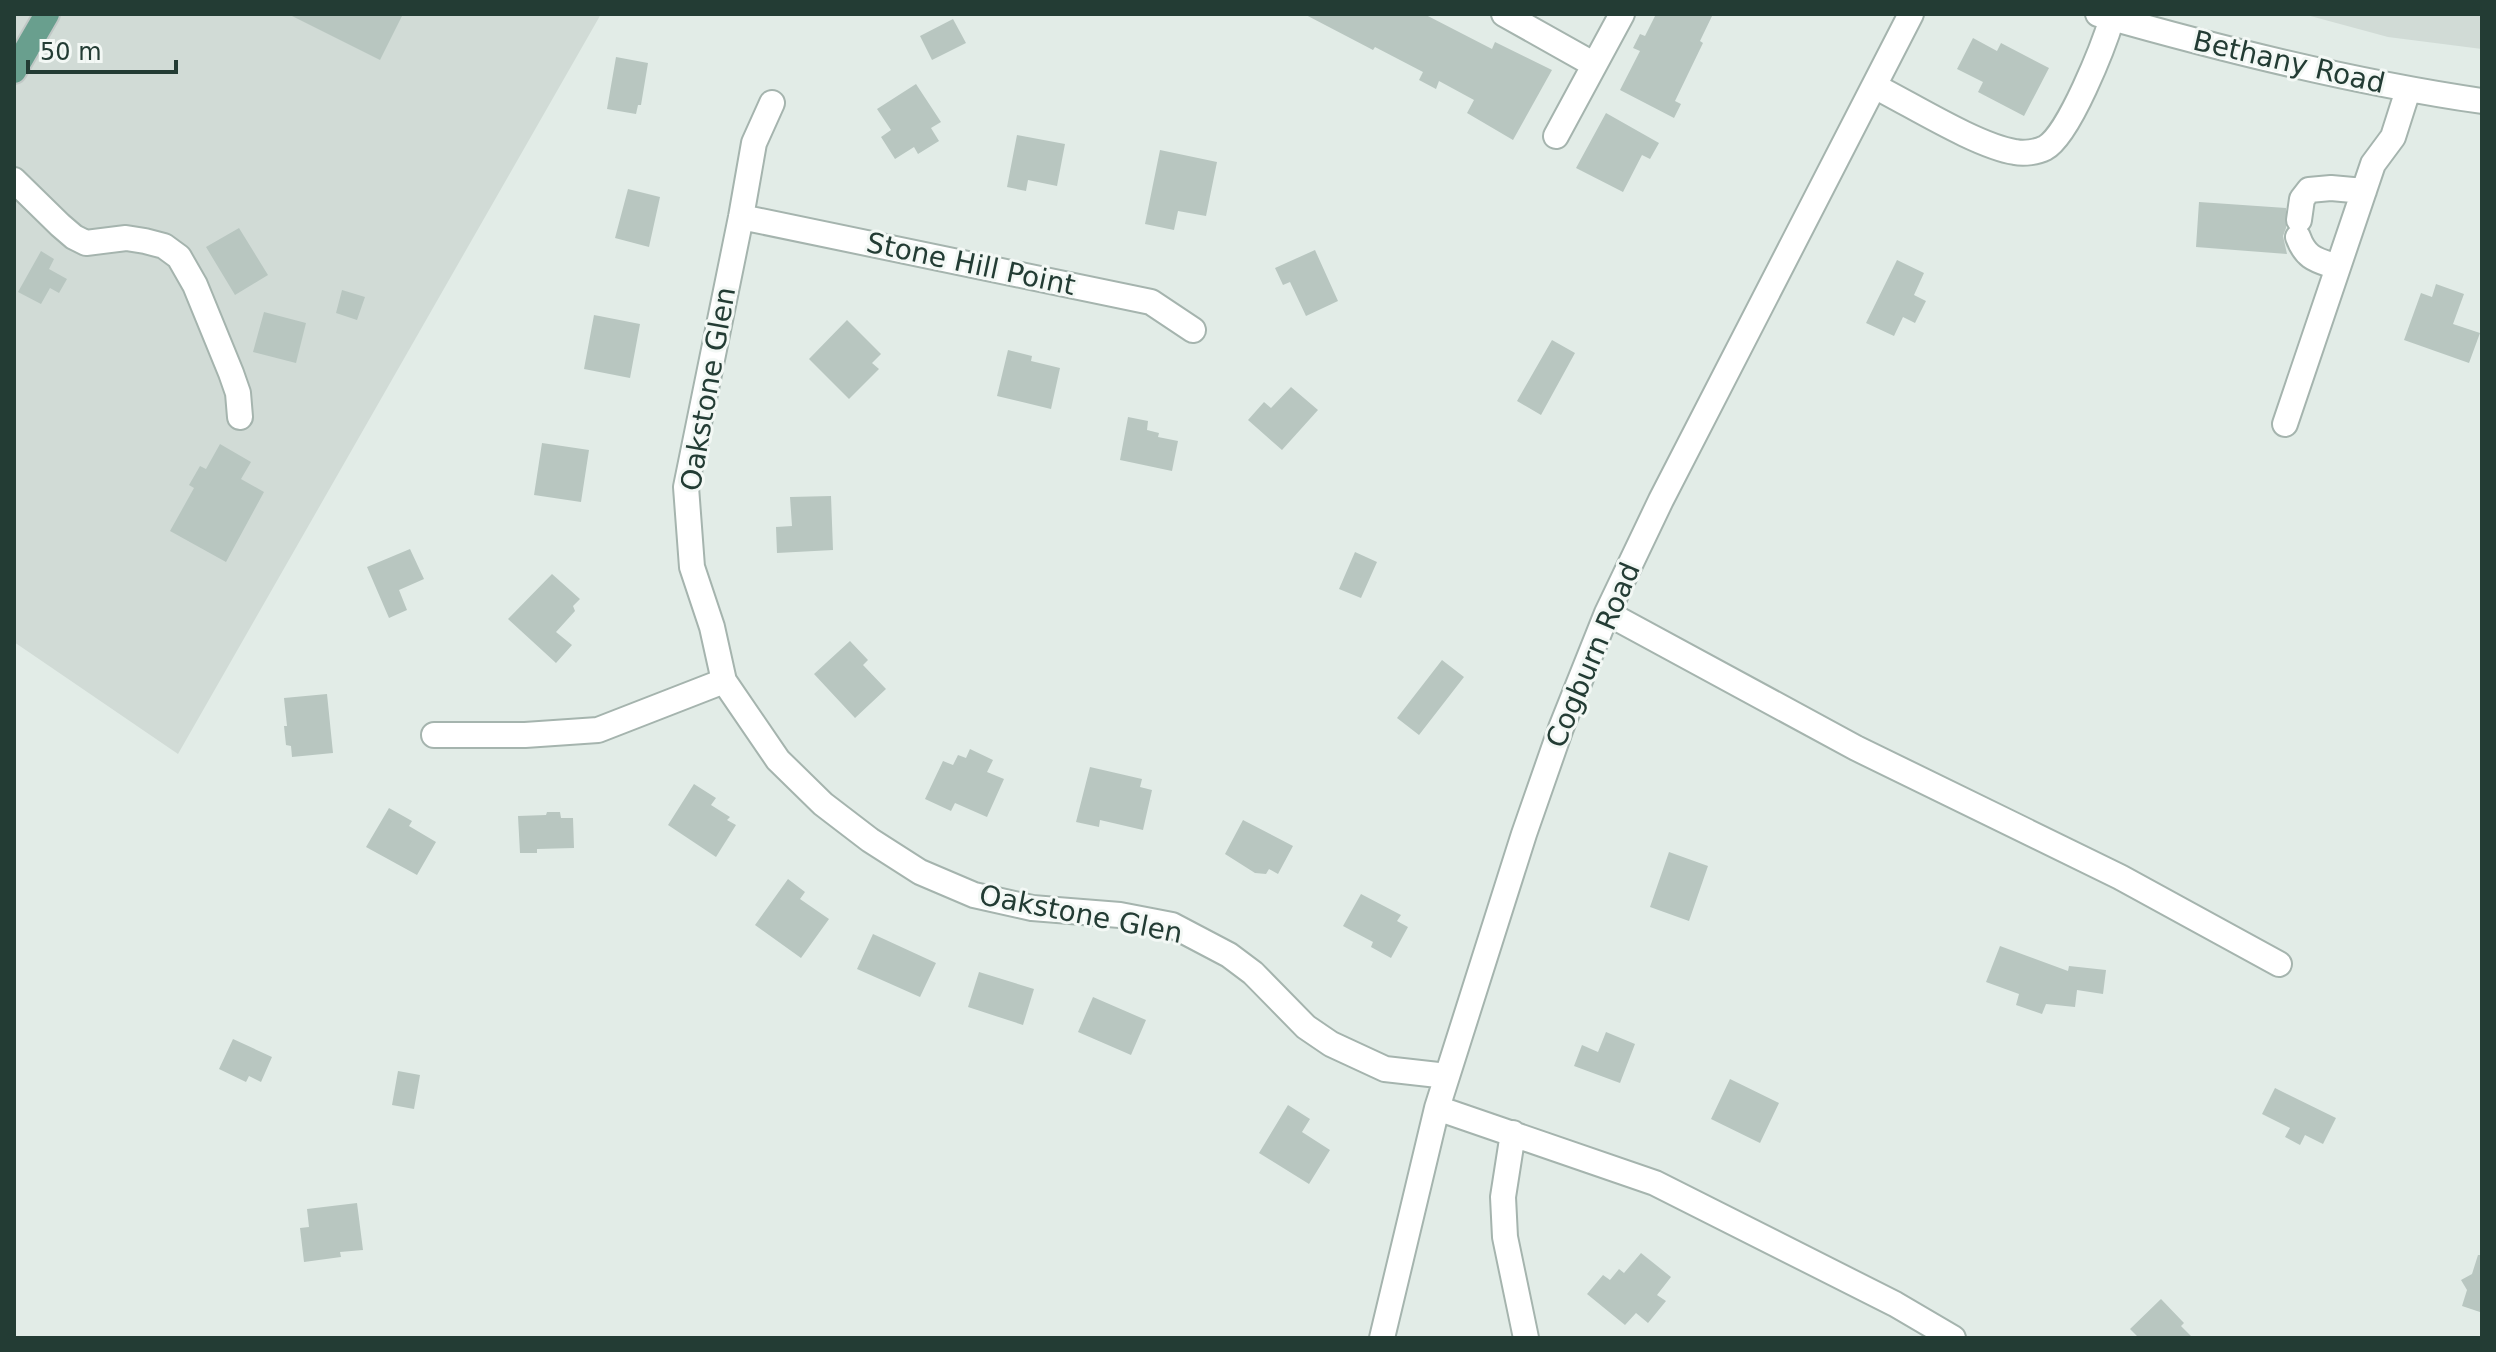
<svg xmlns="http://www.w3.org/2000/svg" width="2496" height="1352" font-family="'DejaVu Sans',sans-serif">
<rect width="100%" height="100%" fill="#e2ece7"/>
<path fill="#d1dbd6" d="M14,14H601L178,754L14,642Z
M2303,14H2482V49L2388,37Z"/>
<path fill="#b8c6c0" d="M288,14H403L380,60Z
M1304,14H1424L1492,49L1495,42L1552,70L1513,140L1467,113L1474,100L1439,81L1436,89L1419,80L1423,72L1375,47L1373,50Z
M1656,14H1713L1700,41L1703,43L1675,101L1681,104L1674,118L1620,90L1640,51L1633,48L1640,34L1645,36Z
M953,19L966,43L932,60L920,36Z
M1973,38L1997,51L2001,43L2049,68L2024,116L1978,92L1983,82L1957,69Z
M616,57L648,63L641,105H638L636,114L607,109Z
M916,84L941,122L931,128L939,141L918,154L914,147L895,159L881,137L891,130L877,109Z
M1606,113L1659,143L1650,159L1642,155L1623,192L1576,168Z
M1017,135L1065,144L1057,186L1028,180L1026,191L1007,187Z
M1160,150L1217,162L1206,216L1178,211L1174,230L1145,224Z
M628,189L660,197L649,247L615,238Z
M2199,202L2286,208V228L2283,236L2287,254L2196,247Z
M239,228L268,275L235,295L206,247Z
M1315,250L1338,301L1306,316L1290,282L1283,285L1275,268Z
M41,251L54,259L49,269L67,279L59,293L50,288L41,304L18,292Z
M1897,260L1924,273L1914,295L1926,301L1915,323L1903,317L1894,336L1866,323Z
M2436,284L2464,294L2453,324L2480,333L2469,363L2404,340L2421,293L2432,297Z
M342,290L365,297L357,320L336,313Z
M264,312L306,323L296,363L253,352Z
M594,315L640,324L630,378L584,369Z
M847,320L881,354L872,363L879,369L849,399L809,359Z
M1552,340L1575,353L1541,415L1517,401Z
M1008,350L1032,356L1031,361L1060,368L1051,409L997,396Z
M1291,387L1318,410L1282,450L1248,420L1264,402L1271,408Z
M1128,417L1148,421L1147,430L1159,433L1158,437L1178,441L1172,471L1120,460Z
M542,443L589,450L581,502L534,495Z
M220,444L251,462L241,479L264,492L226,562L170,531L194,488L189,485L200,466L206,469Z
M831,496L833,550L777,553L776,527L792,526L790,497Z
M410,549L424,579L399,590L407,610L389,618L367,567Z
M1355,552L1377,562L1361,598L1339,589Z
M552,574L580,599L573,606L575,611L556,632L572,645L556,663L508,619Z
M850,641L868,660L863,665L886,689L855,718L814,674Z
M1442,660L1464,677L1419,735L1397,718Z
M327,694L333,753L292,757L291,746L286,745L284,726H287L284,698Z
M970,749L993,760L987,772L1004,779L987,817L955,803L951,811L925,799L943,761L953,765L958,755L966,758Z
M1090,767L1142,779L1140,787L1152,790L1143,830L1100,820L1099,827L1076,822Z
M694,784L716,798L711,805L730,817L727,820L736,825L716,857L668,825Z
M389,808L412,821L409,826L436,842L417,875L366,847Z
M547,812H560L561,818H573L574,848L537,849V853H520L518,816L546,815Z
M1243,820L1293,846L1278,874L1269,869L1266,874L1255,873L1225,854Z
M1669,852L1708,866L1689,921L1650,907Z
M788,879L805,892L800,899L829,919L801,958L755,925Z
M1361,894L1401,915L1397,921L1408,927L1391,958L1371,947L1373,942L1343,926Z
M873,934L936,963L920,997L857,969Z
M2000,946L2068,971L2069,966L2106,970L2103,994L2077,990L2075,1007L2046,1004L2042,1014L2016,1005L2019,994L1986,982Z
M979,972L1034,989L1023,1025L968,1007Z
M1093,997L1146,1020L1131,1055L1078,1032Z
M1606,1032L1635,1044L1620,1083L1574,1066L1582,1045L1598,1052Z
M233,1039L272,1057L261,1082L249,1076L246,1082L219,1069Z
M398,1071L420,1075L414,1109L392,1105Z
M1730,1079L1779,1103L1760,1143L1711,1119Z
M2275,1088L2336,1118L2323,1144L2305,1135L2300,1145L2285,1137L2290,1128L2262,1114Z
M1288,1105L1310,1119L1302,1132L1330,1150L1309,1184L1259,1153Z
M357,1203L363,1250L340,1252L341,1257L304,1262L300,1228L309,1227L307,1209Z
M1641,1253L1671,1277L1657,1295L1666,1301L1648,1323L1636,1313L1625,1325L1587,1294L1603,1275L1610,1280L1619,1269L1624,1273Z
M2478,1255H2482V1315L2480,1312L2462,1306L2467,1290L2461,1280L2472,1274Z
M2161,1299L2184,1323L2181,1326L2193,1338H2139L2130,1329Z"/>
<g fill="none" stroke-linecap="round" stroke-linejoin="round">
<defs>
<path id="minor" d="M1504,14L1593,64
M2098,14C2224,50 2352,82 2482,101
M1876,87C1912,105 1977,146 2015,152C2024,154 2037,152 2045,148C2069,135 2104,45 2112,18
M772,103L754,143L741,217L686,487L692,567L712,627L724,681L778,760L823,804L870,840L920,872L974,895L1032,908L1120,915L1172,925L1229,955L1253,973L1306,1027L1331,1044L1385,1069L1447,1076
M1556,136L1622,14
M14,180L60,225L74,237L86,243L126,238L145,241L164,246L179,257L195,285L231,373L238,393L240,417
M741,217L1151,302L1193,330
M2299,220L2302,199L2309,190L2331,188L2364,191
M2298,237C2306,259 2317,260 2337,267
M2285,424L2373,164L2393,137L2408,90
M1607,613L1856,748L2120,877L2279,964
M434,735H525L598,730L724,681
M1437,1108L1655,1183L1895,1304L1953,1338
M1513,1133L1503,1197L1505,1237L1526,1338
M1382,1338L1437,1108L1524,834L1561,728L1607,613L1661,500L1911,14"/>
<path id="major" d="M14,71L47,14"/>
</defs>
<use href="#minor" stroke="#a5b4ae" stroke-width="28"/>
<use href="#major" stroke="#c1c8c6" stroke-width="28"/>
<use href="#minor" stroke="#fff" stroke-width="24"/>
<use href="#major" stroke="#699f8e" stroke-width="24"/>
</g>
<g text-anchor="middle" dominant-baseline="central" stroke-width="6" stroke-linejoin="round" paint-order="stroke">
<g font-size="28" fill="#233c34" stroke="#f3f8f5">
<text transform="translate(2289 62) rotate(13)">Bethany Road</text>
<text transform="translate(971 264) rotate(12)">Stone Hill Point</text>
<text transform="translate(708 389) rotate(-80)">Oakstone Glen</text>
<text transform="translate(1593 655) rotate(-67)">Cogburn Road</text>
<text transform="translate(1081 914) rotate(11)">Oakstone Glen</text>
</g>
</g>
<rect width="2496" height="1352" fill="none" stroke="#233c34" stroke-width="32"/>
<path d="M28 60v12h148v-12" fill="none" stroke="#233c34" stroke-width="4"/>
<text x="40" y="60" font-size="24" fill="#233c34" stroke="#f3f8f5" stroke-width="6" paint-order="stroke">50 m</text>
</svg>
